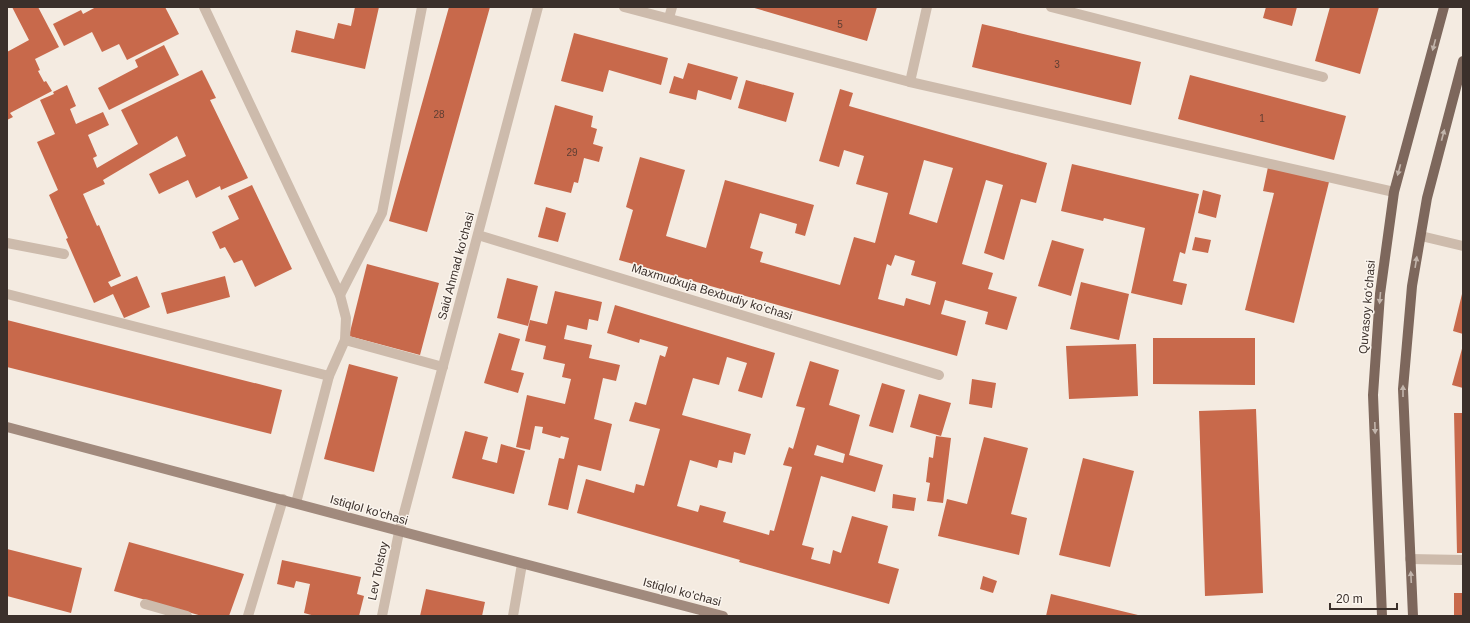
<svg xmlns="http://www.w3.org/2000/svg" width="1470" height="623" font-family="Arial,sans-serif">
<rect width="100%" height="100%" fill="#f4ebe1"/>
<path fill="#c8694b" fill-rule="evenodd" d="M12,7H38L59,47L35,59L40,70L38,71L44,82L46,81L52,91L10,113L13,117L7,120V52L29,40Z
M96,7H165L179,34L127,60L119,44L102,52L92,32L64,46L53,24L81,10L83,14Z
M355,7H379L365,69L291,52L296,30L334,39L338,23L351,26Z
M449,7H490L427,232L389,221Z
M751,7H877L867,41Z
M1266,7H1297L1292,26L1263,18Z
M1330,7H1379L1360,74L1315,61Z
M982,24L1141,62L1131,105L972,67Z
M574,33L668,58L661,85L609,70L603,92L561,81Z
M164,45L179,75L109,110L98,88L138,67L135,60Z
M688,63L738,77L731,100L698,90L696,100L669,93L674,76L683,79Z
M202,70L216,98L210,100L248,178L221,190L220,186L196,198L188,180L159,194L149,174L186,156L177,136L103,180L105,184L83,194L97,226L99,225L121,276L108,282L111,287L137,276L150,307L124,318L113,294L94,303L66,239L68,238L49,195L58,190L37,142L55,134L40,100L54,94L53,92L67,85L76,106L70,109L76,124L103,112L109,125L88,135L97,156L93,158L97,168L138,144L121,110Z
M1190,75L1346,116L1334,160L1178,119Z
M746,80L794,93L786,122L738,108Z
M840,89L853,93L849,106L1047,163L1036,203L1021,199L1004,260L984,253L1003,185L986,180L962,264L993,273L988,289L1017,297L1007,330L985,324L988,312L945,300L941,314L966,321L957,356L619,260L633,210L626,207L640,157L685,170L666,236L706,248L725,180L814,205L805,236L795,233L797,224L760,213L750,248L763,252L760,262L840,285L854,237L875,243L888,193L856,184L864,156L844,150L839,167L819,161ZM924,160L953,168L937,223L909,214ZM895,255L915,261L911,275L936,282L930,305L906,298L904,306L878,299L887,264L891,266Z
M555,105L593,116L591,127L597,129L593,144L603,147L599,162L584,158L578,183L574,182L571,193L534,184Z
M1072,164L1199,194L1185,254L1180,252L1173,281L1187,284L1182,305L1131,293L1145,228L1104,218L1103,221L1061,211Z
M1268,167L1329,182L1294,323L1245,310L1274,193L1263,191Z
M252,185L292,269L255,287L242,260L234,263L225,247L220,249L212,232L239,219L228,196Z
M1203,190L1221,195L1216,218L1198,213Z
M546,207L566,213L558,242L538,237Z
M1195,237L1211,240L1208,253L1192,250Z
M1052,240L1084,249L1071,296L1038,286Z
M367,264L439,283L420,355L349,336Z
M225,276L230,297L167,314L161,293Z
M507,278L538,286L528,326L497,318Z
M1081,282L1129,294L1119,340L1070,329Z
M555,291L602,302L598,321L589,319L587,330L567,325L564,339L592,345L589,358L620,365L616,381L603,378L594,419L612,424L601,471L578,465L568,510L548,505L559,458L564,459L569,438L561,436L560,438L542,433L543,427L535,426L530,450L516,447L527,395L565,404L571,379L562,377L565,364L543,359L546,346L525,341L530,320L547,324Z
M1462,294H1463V334L1453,331Z
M615,305L775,353L762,398L738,391L747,363L727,357L719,385L693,378L682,415L751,434L745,455L734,452L732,463L719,460L717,468L690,460L677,506L698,512L700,505L726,512L723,522L769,535L770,530L774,531L792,467L783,465L789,447L793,449L805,408L796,406L810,361L839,370L829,405L860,415L849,455L883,465L875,492L821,476L802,545L814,548L811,559L830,564L833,550L841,553L852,516L888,526L878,563L899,569L889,604L739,562L740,560L577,513L586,479L634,493L636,484L644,486L660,429L629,421L635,402L646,405L660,355L665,357L668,347L640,339L639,343L607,333ZM817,445L845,454L843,463L814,455Z
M7,320L282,390L271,434L7,367Z
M499,333L520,339L511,370L524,373L518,393L484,383Z
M1153,338H1255V385L1153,384Z
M1136,344L1138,396L1069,399L1066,346Z
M1463,345V388L1452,385Z
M349,364L398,377L374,472L324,459Z
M972,379L996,383L992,408L969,404Z
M882,383L905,390L893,433L869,426Z
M919,394L951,403L941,436L910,427Z
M1256,409L1263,593L1205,596L1199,411Z
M1454,413H1463V553H1457Z
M465,431L488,437L482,459L497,463L501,444L525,451L514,494L452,478Z
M936,436L951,438L943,503L927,501L930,483L926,482L929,457L933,458Z
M984,437L1028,448L1011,514L1027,518L1019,555L938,536L947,499L967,504Z
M1083,458L1134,471L1110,567L1059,555Z
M893,494L916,498L914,511L892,508Z
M129,542L244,574L229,616H202L114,591Z
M7,549L82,568L71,613L7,596Z
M282,560L361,577L357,594L364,596L359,616H315L304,613L310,584L296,581L294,588L277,584Z
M983,576L997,581L993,593L980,589Z
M426,589L485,602L482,616H420Z
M1454,593H1463V616H1454Z
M1051,594L1138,615V616H1046Z"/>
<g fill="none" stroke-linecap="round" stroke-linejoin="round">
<path stroke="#cdbbac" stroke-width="10" d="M1051,7L1323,77
M669,18L672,7
M910,82L927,7
M1421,236L1463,246
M7,243L64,254
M7,294L329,376
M340,295L382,213L422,7
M345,340L443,367
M145,604L187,616
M248,616L283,499
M513,616L522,564"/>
<path stroke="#cdbbac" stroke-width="10" d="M204,7L340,295L346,318L345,340L329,376L296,503
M624,7L910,82L1394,192
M478,235L939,375
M1410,559L1463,560
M382,616L399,532L538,7"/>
<path stroke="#a18a7d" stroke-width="10" d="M7,427C246,490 484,554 723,616"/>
<path stroke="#7d675c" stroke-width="10" d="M1382,616L1373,395L1380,294L1394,192L1444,7
M1413,616L1403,389L1412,286L1427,198L1463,61"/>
</g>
<defs><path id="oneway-solid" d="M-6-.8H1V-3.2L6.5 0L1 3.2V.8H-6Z"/></defs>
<g fill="#c2b5ac">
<use href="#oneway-solid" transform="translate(1434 45) rotate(105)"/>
<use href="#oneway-solid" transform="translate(1443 135) rotate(-75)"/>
<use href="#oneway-solid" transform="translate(1399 170) rotate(105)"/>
<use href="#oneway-solid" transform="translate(1416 262) rotate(-81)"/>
<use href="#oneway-solid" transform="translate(1380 298) rotate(95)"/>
<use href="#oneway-solid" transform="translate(1403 391) rotate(-90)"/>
<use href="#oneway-solid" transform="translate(1375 428) rotate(88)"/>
<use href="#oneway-solid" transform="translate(1411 577) rotate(-93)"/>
</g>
<g text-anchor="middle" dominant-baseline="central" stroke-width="3" stroke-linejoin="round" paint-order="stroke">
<g font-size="10" fill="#5e3e33">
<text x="840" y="24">5</text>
<text x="1057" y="64">3</text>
<text x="439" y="114">28</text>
<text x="1262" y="118">1</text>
<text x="572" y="152">29</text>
</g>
<g font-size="12" fill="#3b302b" stroke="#fbf5ee">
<text transform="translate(456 266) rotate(-75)">Said Ahmad ko'chasi</text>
<text transform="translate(712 292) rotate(17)">Maxmudxuja Bexbudiy koʻchasi</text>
<text transform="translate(1367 307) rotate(-85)">Quvasoy koʻchasi</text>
<text transform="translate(369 510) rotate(16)">Istiqlol ko'chasi</text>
<text transform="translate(378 571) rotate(-78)">Lev Tolstoy</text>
<text transform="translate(682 592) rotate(15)">Istiqlol ko'chasi</text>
</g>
</g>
<rect width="1470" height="623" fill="none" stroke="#3b302b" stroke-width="16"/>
<path d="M1330 603v6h67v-6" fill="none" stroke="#3b302b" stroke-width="2"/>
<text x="1336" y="603" font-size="12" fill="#3b302b" stroke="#fbf5ee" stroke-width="3" paint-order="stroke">20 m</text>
</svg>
